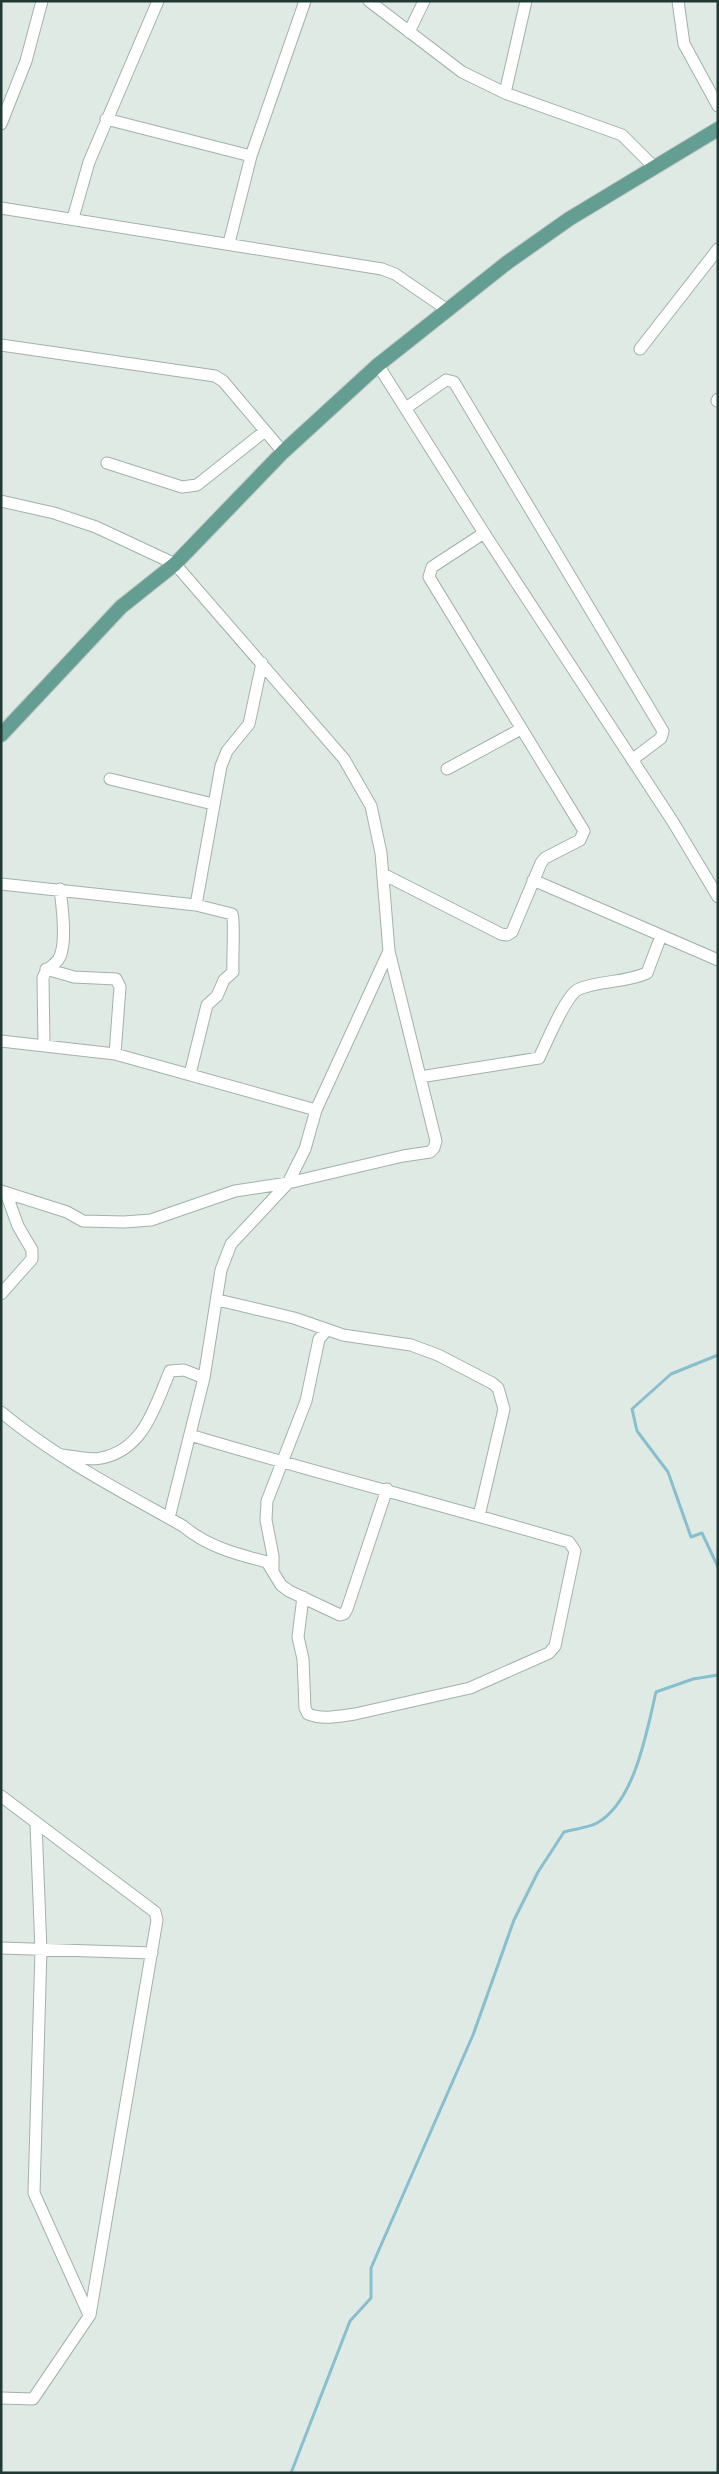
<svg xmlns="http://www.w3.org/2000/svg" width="719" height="2474" font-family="Figtree,sans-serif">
<rect width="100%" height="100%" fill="#dfeae5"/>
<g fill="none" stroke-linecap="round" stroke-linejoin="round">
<path stroke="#87bfce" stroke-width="3" d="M718,1355L671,1374L632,1409L637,1431L668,1472L691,1537L702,1533L718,1567
M291,2473L350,2321L371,2298V2268L473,2035L514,1920L538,1872L564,1832C574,1829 588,1828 597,1823C635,1802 647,1730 656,1692L693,1679L718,1675"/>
<defs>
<path id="minor" d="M369,1L462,72L505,93L622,135L653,166
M678,1L684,44L718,106
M409,32L424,1
M505,93L526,1
M106,119L251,156
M1,124L26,61L42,1
M1,208L382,269L395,274L446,309
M73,218L89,162L158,1
M229,243L251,156L305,1
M1,345L215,376L223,381L283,452
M640,349L718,249
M378,365L484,533L673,822L718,897
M717,401L718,399
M406,408L446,380L454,382L663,731L661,738L632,760
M107,463L182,487L197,485L265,431
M1,501L54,513L96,527L175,564L344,759L371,806L381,853L389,951L436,1141L434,1148L430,1152L403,1156L288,1183L235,1191L151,1220L124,1222L83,1221L67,1212L1,1191
M447,769L521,729
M110,779L213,804
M383,874L501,934L507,935L512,932L541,863L545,858L580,840L584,831L429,577L432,567L484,533
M533,880L718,960
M1,884L196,905L232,914C235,920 232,961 233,972L224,980L217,996L207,1005L190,1074
M196,905L221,766L227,751L249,724L262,663
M46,969L74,977L116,979L120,987L115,1054
M1,1041L115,1054L316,1110
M44,1046L43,978C47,966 52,968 58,960C68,946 62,906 60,889
M420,1077L539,1058C546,1044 566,994 579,989C601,980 625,983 647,973L661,936
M1,1294L32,1259V1250L18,1226L6,1193
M218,1300L294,1318L343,1335L411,1345L438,1355L492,1383L498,1388L504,1409L479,1516
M1,1412C56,1458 121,1491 183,1526C208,1547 236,1554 267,1562L281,1585L289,1591L340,1615L344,1614L347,1609L387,1489
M190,1435C316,1473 443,1505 569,1542L575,1551L555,1646L549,1653L470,1688L355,1714C341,1716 322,1720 308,1714L305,1708L303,1659L298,1637L303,1597
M62,1455C74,1456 90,1461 101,1458C144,1450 155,1406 170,1371L184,1370L204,1378
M169,1518L204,1378L221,1270L231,1244L288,1183L305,1149L316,1110L389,951
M273,1568V1556L266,1520L267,1501L306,1401L319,1339L326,1331
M1,1796L155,1912L157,1920L90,2315L33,2399L1,2398
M36,1824L41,1950L34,2193L89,2315
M1,1948L152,1953"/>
<path id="major" d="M1,735L121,607L175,564L283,452L378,365L508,262L569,219L718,129"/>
</defs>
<use href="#minor" stroke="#a2b1ac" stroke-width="13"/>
<use href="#major" stroke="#bcc4c2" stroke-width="16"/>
<use href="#minor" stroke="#fff" stroke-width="11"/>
<use href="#major" stroke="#649e93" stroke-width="14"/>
</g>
<rect width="719" height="2474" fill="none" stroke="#203934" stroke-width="5"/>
</svg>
